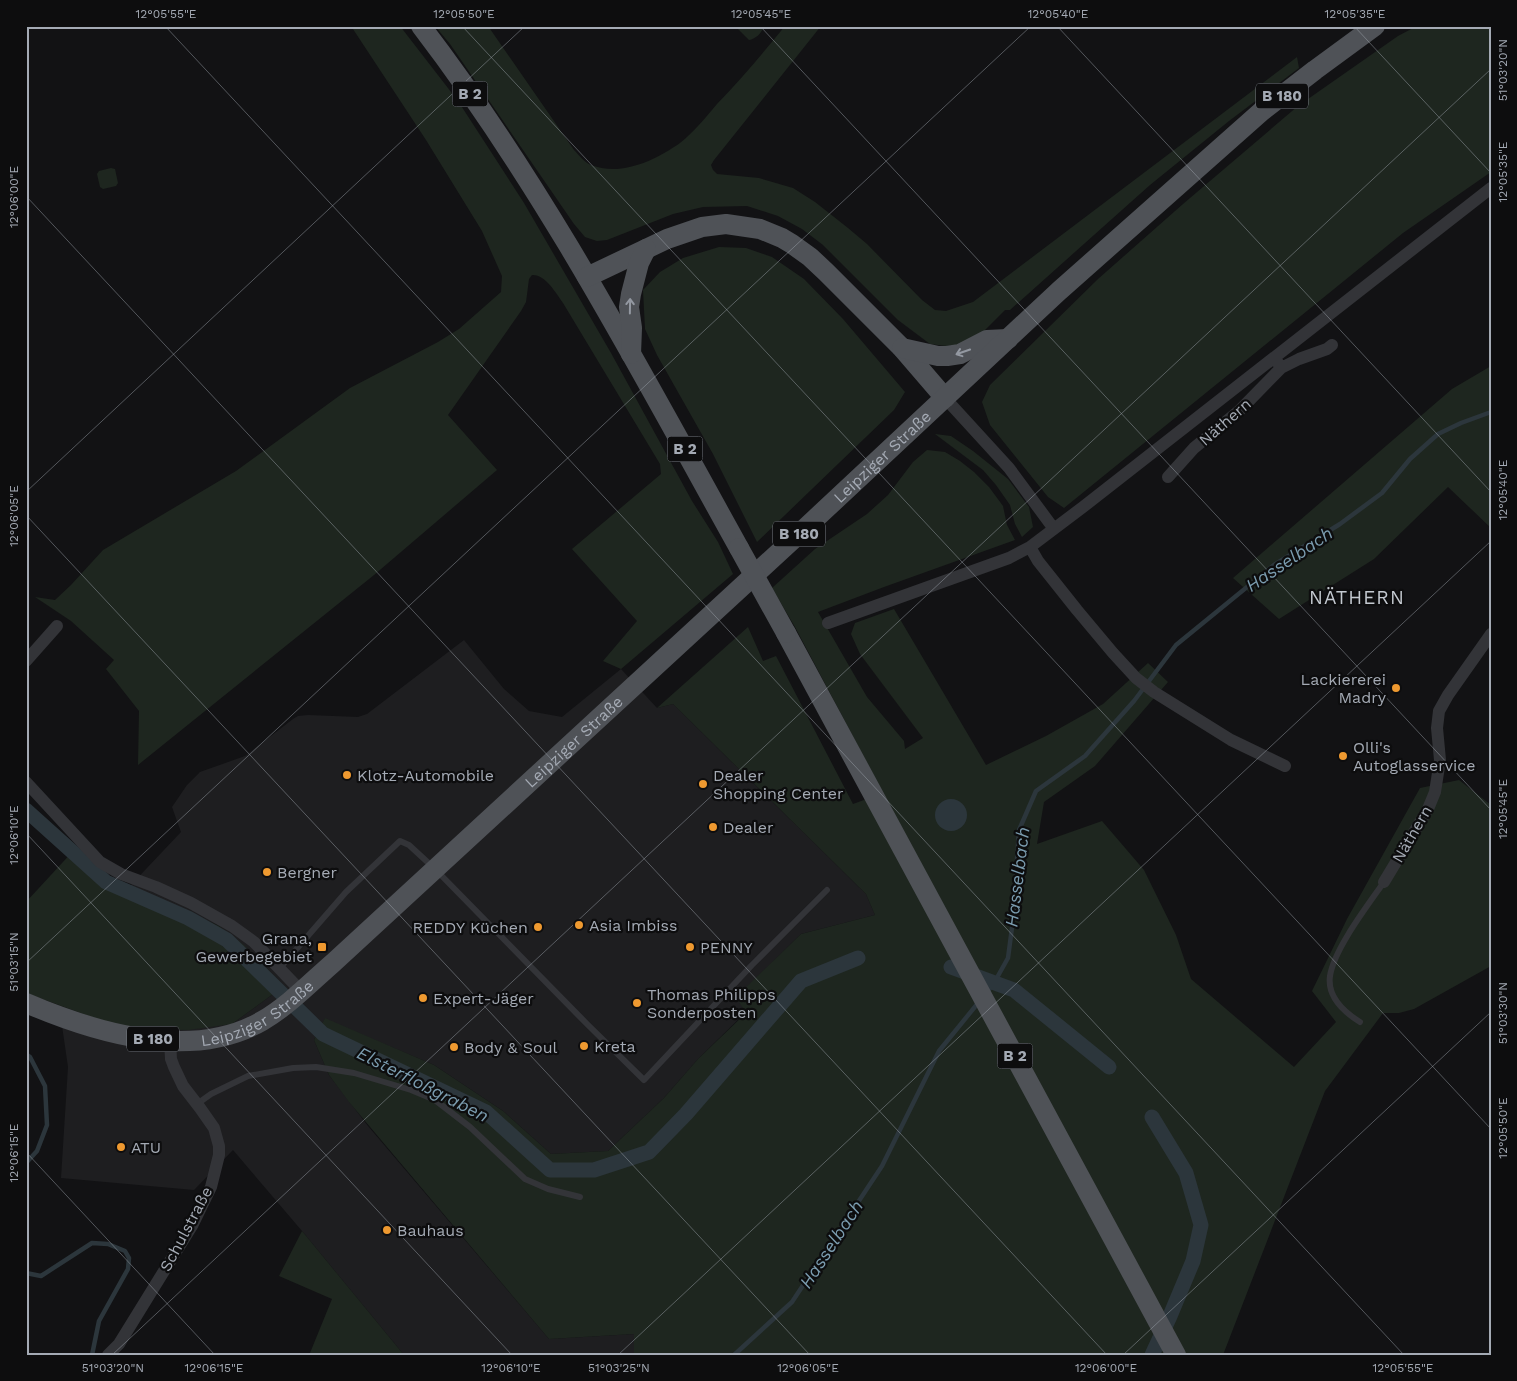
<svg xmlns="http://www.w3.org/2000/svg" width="1517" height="1381" font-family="'Work Sans',sans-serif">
<rect width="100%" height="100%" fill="#121214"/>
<path fill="#1e1e20" d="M464,640L504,689L529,711L562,717L621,669L657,708L673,704L866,894L875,915L801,934L737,997L746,1012L698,1059L664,1098L608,1151L551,1154L503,1111L434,1065L325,1019L314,1040L329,1075L368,1126L549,1339L634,1334V1355H404L302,1231L233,1150L194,1190L61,1178L68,1067L59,1005L97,1019L232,1024L284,986L219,926L129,887L181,832L172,807L187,785L200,772L245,756L293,719L298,716L308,715L358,717L367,714Z"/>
<path fill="#1e261f" d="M351,26H400L458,101L524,203L611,353L692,501L718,542L733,574L621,669L603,661L637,621L572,549L661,474L660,464L563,303C556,293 545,274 532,275L529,279L526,302L521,311L448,415L497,470L374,575L138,765L139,711L106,669L114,660L71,621L35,597L55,600L71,585L103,550L236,471L350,388L438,342L459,329L501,292L502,276L482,231L426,140Z
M435,26H488L574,150C579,155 585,163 591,165C621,177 656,160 680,143C694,132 706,117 717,104C741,79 763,53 785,26H821L714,160L711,165L713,170L717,174L759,178L793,188L815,202L848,228L867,244L922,300L935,310L946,311L973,302L1297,57L1299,68L1229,121L1150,185L1010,310H1005L980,335L958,345L946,346L930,344L898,320L823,245L802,229L778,216L747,206L703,207L673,214L607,240L597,241L585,237L574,224L450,44Z
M739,26H761L763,28C761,34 755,39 749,40L738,29Z
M1417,26H1491V172L1403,233L1064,508L1048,497L990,425L982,402L990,385L1098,279L1183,204L1298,106L1398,36Z
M111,168L115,169L118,183L116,186L103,189L100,187L97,174L99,171Z
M719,247L746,248L772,257L804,279L843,319L905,392L894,410L757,542L713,454L657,355L645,329L643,290L660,272L683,258Z
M1491,366V528L1448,487L1374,559L1279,619L1233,578L1452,389Z
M935,434L951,436L973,451L1008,479L1029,507L1033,527L1022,537L1015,524L1010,505L996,485L983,470Z
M927,450L945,452L960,461L974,472L989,487L1003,506L1007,525L1015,540L884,587L818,612L867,697L904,741L905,749L923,738L860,654L851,634L855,623L894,609L986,765L1046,736L1103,704L1148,663L1168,682L1095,766L1044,802L1037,844L1102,821L1144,870L1176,935L1191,979L1294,1067L1336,1022L1312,991L1347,919L1420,788L1459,780L1491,805V966L1414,1009L1399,1013H1383L1325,1091L1223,1355H634V1334L549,1339L349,1102L329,1075L314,1040L325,1018L434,1065L503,1111L551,1154L608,1151L664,1098L698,1059L746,1013L736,997L801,934L875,915L866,894L673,704L657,708L748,627L763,661L776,656L853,804L883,793L795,627L772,588L815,549L867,514L888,495L913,462Z
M75,849L104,875L219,926L244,945L284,986L232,1024L188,1030L140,1029L97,1019L26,993V902Z
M302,1231L404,1355H304L310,1353L332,1299L279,1276Z"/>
<path fill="#2c363c" d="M935 815a16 16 0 1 1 32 0a16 16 0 1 1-32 0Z"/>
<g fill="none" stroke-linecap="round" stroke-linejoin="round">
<path stroke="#2c363c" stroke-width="4.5" d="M986,993L994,983L1008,958L1013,920L1019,830L1036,791L1085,756L1134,701L1176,645L1274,565L1340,524L1382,493L1410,459L1438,434L1461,423L1491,412
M26,1054L30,1057L45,1086L47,1125L37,1151L26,1163
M26,1273L41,1276L92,1243L108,1244L125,1251L129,1258L128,1269L99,1321L92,1355
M734,1355L792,1302L882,1166L939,1051L978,1003"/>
<path stroke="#2c363c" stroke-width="15" d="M26,810L106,882L188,918L227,940L323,1034L486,1112L550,1170H594L649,1152L686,1114L801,981L858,958
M951,967L1014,990L1109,1067
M1152,1117L1186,1173L1201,1225L1193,1261L1170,1316L1152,1355"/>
<path stroke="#333438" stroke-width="6" d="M280,968L346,892L400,841L409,845L435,869L587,1024L644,1080L752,965L827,890
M1360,1022C1344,1012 1327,997 1330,976C1334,949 1368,905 1384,882
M197,1104L211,1094L248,1076L293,1068L316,1067L354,1073L411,1090L435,1100L470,1127L525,1179L548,1189L580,1197"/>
<path stroke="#333438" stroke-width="12" d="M1281,368L1299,359L1327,349L1332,345
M945,398L1009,468L1054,529
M1168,477L1194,448L1239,411L1281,368L1275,358
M1030,547L1038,561L1077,610L1113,653L1136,678L1154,692L1231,740L1285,766
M828,623L1009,558L1030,547L1083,507L1491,188
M26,661L57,626
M26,782L100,862L121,874L156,887L191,903L232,926L254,942L301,991
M1384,882L1428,809L1435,792L1440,760L1437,728L1439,711L1448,695L1491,634
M108,1355L119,1344L193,1224L211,1187L219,1155V1146L214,1128L200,1108L183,1086L174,1067L171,1059L170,1040"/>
<g stroke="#4f5257" stroke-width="20">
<path d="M421,26C545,188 640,370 739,548"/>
<path d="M587,277L667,239L702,227L726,224L760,229L782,238L792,244L810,257L826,272L902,348L945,398"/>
<path d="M902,348L938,356H947L960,354L987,340L1008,339"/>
<path d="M631,354L632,328L629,307L631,294L639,263L646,249"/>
<path d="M786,633L1176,1355"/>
<path id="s1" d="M26,1003C96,1033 191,1062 262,1021C288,1006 310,983 333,963L800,533L1059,291L1262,111L1315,70L1375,26"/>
</g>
<path stroke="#4f5257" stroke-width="20" d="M739,548L786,633"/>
</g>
<defs><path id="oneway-shaft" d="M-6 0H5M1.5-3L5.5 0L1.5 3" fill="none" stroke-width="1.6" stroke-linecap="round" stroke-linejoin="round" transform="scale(1.25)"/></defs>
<g stroke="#9398a1">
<use href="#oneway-shaft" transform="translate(630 306) rotate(-89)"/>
<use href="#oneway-shaft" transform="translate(963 352) rotate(161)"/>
</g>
<path fill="none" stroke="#a4aab4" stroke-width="1" stroke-opacity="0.45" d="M165,26L1404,1355M462,26L1491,1129M760,26L1491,810M1057,26L1491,492M1354,26L1491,173M26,196L1107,1355M26,492L525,26M26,515L810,1355M26,833L512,1355M26,963L1031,26M26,1152L215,1355M112,1355L1491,69M618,1355L1491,541M1123,1355L1491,1012"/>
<g fill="#ee9930" stroke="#0d0d0e" stroke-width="2">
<circle cx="1396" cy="688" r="5"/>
<circle cx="1343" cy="756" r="5"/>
<circle cx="347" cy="775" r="5"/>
<circle cx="703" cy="784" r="5"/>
<circle cx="713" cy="827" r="5"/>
<circle cx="267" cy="872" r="5"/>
<circle cx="579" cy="925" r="5"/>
<circle cx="538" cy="927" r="5"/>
<rect x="317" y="942" width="10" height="10" rx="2.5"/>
<circle cx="690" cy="947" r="5"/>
<circle cx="423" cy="998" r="5"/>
<circle cx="637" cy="1003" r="5"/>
<circle cx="584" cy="1046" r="5"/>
<circle cx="454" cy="1047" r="5"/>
<circle cx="121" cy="1147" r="5"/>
<circle cx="387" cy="1230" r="5"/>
</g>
<g text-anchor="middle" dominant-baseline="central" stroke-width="4.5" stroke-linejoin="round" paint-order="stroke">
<g fill="#0d0d0e" stroke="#777b82" stroke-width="1">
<rect x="452.5" y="81.5" width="35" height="25" rx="4"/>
<rect x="1256" y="83.5" width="52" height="25" rx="4"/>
<rect x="667.5" y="436.5" width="35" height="25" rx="4"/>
<rect x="773" y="521.5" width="52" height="25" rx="4"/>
<rect x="127" y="1026.5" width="52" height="25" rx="4"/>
<rect x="997.5" y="1043.5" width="35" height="25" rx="4"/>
</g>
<g font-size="15" font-weight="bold" fill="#a4aab4">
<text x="470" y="94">B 2</text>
<text x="1282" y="96">B 180</text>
<text x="685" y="449">B 2</text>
<text x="799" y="534">B 180</text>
<text x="153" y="1039">B 180</text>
<text x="1015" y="1056">B 2</text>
</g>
<g font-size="16" fill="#a4aab4" stroke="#0d0d0e">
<text transform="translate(1225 422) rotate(-41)">Näthern</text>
<text stroke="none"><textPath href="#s1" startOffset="1084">Leipziger Straße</textPath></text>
<text stroke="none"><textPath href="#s1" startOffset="664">Leipziger Straße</textPath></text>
<text transform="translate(1412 834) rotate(-60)">Näthern</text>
<text stroke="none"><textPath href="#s1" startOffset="244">Leipziger Straße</textPath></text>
<text transform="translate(186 1229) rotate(-62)">Schulstraße</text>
</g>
<g font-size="16" fill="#a4aab4" stroke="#0d0d0e" text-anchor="start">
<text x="1386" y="679" text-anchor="end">Lackiererei<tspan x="1386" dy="18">Madry</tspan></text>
<text x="1353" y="747">Olli's<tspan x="1353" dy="18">Autoglasservice</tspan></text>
<text x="357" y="775">Klotz-Automobile</text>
<text x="713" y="775">Dealer<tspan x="713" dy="18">Shopping Center</tspan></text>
<text x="723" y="827">Dealer</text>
<text x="277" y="872">Bergner</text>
<text x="589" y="925">Asia Imbiss</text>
<text x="528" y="927" text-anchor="end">REDDY Küchen</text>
<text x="312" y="938" text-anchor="end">Grana,<tspan x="312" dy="18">Gewerbegebiet</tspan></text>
<text x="700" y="947">PENNY</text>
<text x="647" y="994">Thomas Philipps<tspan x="647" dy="18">Sonderposten</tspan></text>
<text x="433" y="998">Expert-Jäger</text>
<text x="594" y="1046">Kreta</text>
<text x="464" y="1047">Body &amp; Soul</text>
<text x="131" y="1147">ATU</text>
<text x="397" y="1230">Bauhaus</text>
</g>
<g font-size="18" font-style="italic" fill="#7b9caf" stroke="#0d0d0e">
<text transform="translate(1289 559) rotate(-34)">Hasselbach</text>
<text transform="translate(1017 877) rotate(-83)">Hasselbach</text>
<text transform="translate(423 1084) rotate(27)">Elsterfloßgraben</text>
<text transform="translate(831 1244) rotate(-57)">Hasselbach</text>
</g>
<g font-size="19" letter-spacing="1" fill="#c4c9d0" stroke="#0d0d0e">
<text x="1357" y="597">NÄTHERN</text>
</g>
</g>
<rect width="1517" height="1381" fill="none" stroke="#0d0d0e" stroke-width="55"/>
<rect x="28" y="28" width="1462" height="1326" fill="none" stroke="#a4aab4" stroke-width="2"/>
<g font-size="12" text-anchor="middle" fill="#a4aab4">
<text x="166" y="18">12°05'55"E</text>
<text x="464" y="18">12°05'50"E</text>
<text x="761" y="18">12°05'45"E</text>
<text x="1058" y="18">12°05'40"E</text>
<text x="1355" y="18">12°05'35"E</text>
<text transform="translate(1503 70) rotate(-90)" y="4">51°03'20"N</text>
<text transform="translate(1503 172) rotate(-90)" y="4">12°05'35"E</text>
<text transform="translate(14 197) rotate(-90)" y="4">12°06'00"E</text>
<text transform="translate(1503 490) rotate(-90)" y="4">12°05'40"E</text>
<text transform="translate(14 516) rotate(-90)" y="4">12°06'05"E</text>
<text transform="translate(1503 809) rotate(-90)" y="4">12°05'45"E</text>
<text transform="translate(14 835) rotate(-90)" y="4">12°06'10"E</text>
<text transform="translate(14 962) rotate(-90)" y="4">51°03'15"N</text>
<text transform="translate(1503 1013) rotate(-90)" y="4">51°03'30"N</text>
<text transform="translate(1503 1128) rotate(-90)" y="4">12°05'50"E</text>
<text transform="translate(14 1153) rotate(-90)" y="4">12°06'15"E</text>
<text x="113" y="1372">51°03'20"N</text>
<text x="214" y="1372">12°06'15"E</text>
<text x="511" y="1372">12°06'10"E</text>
<text x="619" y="1372">51°03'25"N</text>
<text x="808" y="1372">12°06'05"E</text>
<text x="1106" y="1372">12°06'00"E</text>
<text x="1403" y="1372">12°05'55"E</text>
</g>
</svg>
